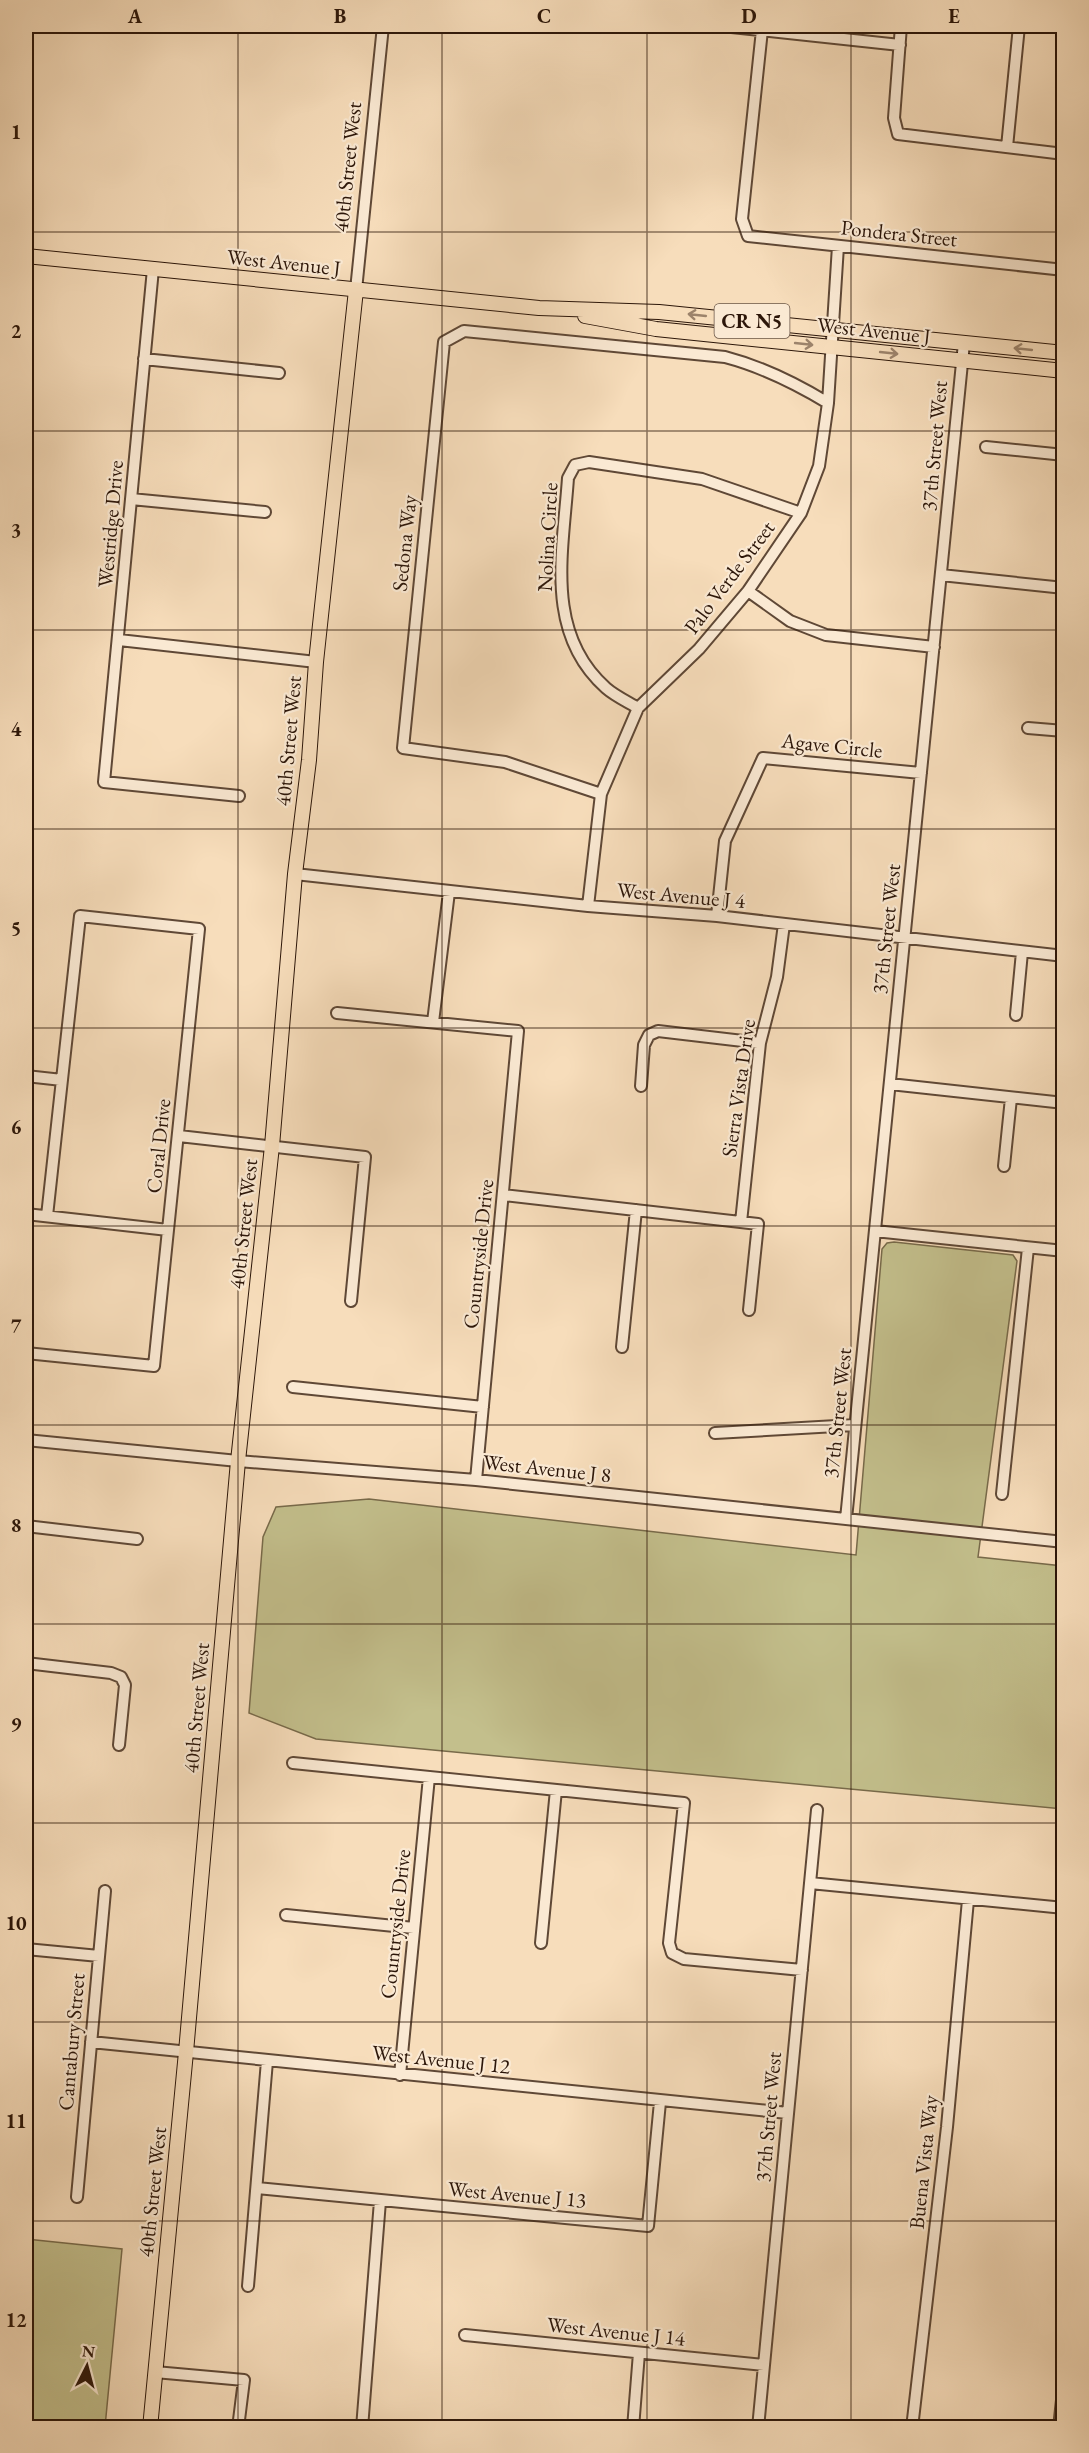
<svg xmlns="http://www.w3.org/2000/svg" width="1089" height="2453" font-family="'EB Garamond',serif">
<rect width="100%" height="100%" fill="#f7ddbb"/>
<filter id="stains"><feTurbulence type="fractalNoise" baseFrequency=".00333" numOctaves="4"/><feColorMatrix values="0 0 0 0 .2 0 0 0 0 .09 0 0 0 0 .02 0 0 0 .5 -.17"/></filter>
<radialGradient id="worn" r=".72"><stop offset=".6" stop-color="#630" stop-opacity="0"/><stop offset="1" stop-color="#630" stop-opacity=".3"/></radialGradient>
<path fill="#c3bf8c" stroke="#786a4a" stroke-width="1.5" d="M894,1242L1013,1255L1017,1261L978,1557L1063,1566V1809L316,1739L249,1713L263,1537L276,1507L369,1499L856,1555L882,1249L887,1243Z
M26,2239L122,2249L105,2427H26Z"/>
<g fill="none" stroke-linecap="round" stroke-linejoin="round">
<defs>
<path id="minor" d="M722,26L900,45
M901,26L894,118L898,134L1064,154
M762,30L742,219L748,236L1064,270
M1007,147L1019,26
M153,269L104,782L239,796
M356,290L383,26
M144,359L279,373
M986,447L1064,455
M131,499L265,512
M941,575L1064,588
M748,591L790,621L826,635L934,647
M119,640L316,662
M638,708C628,702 615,696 606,688C544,633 563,552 568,478L575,465L589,462L702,479L801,513
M1028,728L1064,731
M601,794L505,762L403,748L444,342L464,331L725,357C763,367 795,383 828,403
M295,874L588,906L717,916L1064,956
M588,906L601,794L638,708L699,649L748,591L801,513L819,466L828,403L838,246
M717,916L725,841L763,758L921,773
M337,1013L518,1031L476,1480
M1016,1015L1022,952
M433,1022L449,892
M26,1076L62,1080
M890,1084L1064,1103
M641,1086L644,1045L649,1035L658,1031L760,1043
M179,1136L365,1157L351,1301
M1004,1166L1011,1098
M504,1195L758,1224L749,1310
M26,1214L168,1230
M741,1222L760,1043L777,977L784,924
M875,1231L1064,1251
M622,1347L636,1210
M26,1353L154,1366L199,929L80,916L47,1216
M293,1387L483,1407
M715,1433L854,1425
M26,1440L238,1461L476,1480L1064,1542
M1002,1494L1028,1248
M846,1519L964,343
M26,1526L137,1539
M26,1663L111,1673L121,1677L125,1685L119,1745
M293,1763L684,1803L669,1943L672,1953L684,1959L802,1970
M810,1883L1064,1908
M286,1915L414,1928
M541,1943L556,1790
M26,1949L99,1956
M91,2042L788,2113
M400,2075L429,1777
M257,2188L648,2226L660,2102
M77,2197L105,1891
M248,2286L267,2061
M465,2335L764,2365
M155,2372L244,2380L238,2428
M362,2428L380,2201
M633,2428L639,2353
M758,2428L817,1810
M912,2428L947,2127L968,1900
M1059,2428L1064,2381"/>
<path id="major" d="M26,256L539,308L659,312L1064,353
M585,316L656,329L1064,371
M150,2428L186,2052L238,1461L272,1146L295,874L309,760L316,662L356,290"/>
</defs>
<use href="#minor" stroke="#5f4836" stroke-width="14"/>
<use href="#major" stroke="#2c1609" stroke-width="16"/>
<use href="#minor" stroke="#fae9d3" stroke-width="10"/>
<use href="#major" stroke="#f7ddbb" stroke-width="14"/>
</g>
<defs><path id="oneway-shaft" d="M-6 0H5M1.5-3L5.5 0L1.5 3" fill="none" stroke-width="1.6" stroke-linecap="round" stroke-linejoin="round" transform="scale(1.5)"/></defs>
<g stroke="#9c836b">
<use href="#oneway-shaft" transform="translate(697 315) rotate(-174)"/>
<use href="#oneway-shaft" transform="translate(804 344) rotate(6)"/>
<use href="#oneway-shaft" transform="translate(1023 349) rotate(-174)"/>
<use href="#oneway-shaft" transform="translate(889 353) rotate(6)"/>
</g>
<path fill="none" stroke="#2c1609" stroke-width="1.5" stroke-opacity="0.55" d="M238,26V2428M442,26V2428M647,26V2428M851,26V2428M26,232H1064M26,431H1064M26,630H1064M26,829H1064M26,1028H1064M26,1226H1064M26,1425H1064M26,1624H1064M26,1823H1064M26,2022H1064M26,2221H1064"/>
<g text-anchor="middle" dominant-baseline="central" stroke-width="4.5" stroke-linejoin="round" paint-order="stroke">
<rect fill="#fae9d3" stroke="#6a5546" stroke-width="1.5" x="714.5" y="304" width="75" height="34" rx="4.5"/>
<g font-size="20" font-weight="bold" fill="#2c1609">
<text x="752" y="321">CR N5</text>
</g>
<g font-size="21" fill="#2c1609" stroke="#fae9d3">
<text transform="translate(347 167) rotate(-84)">40th Street West</text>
<text transform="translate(899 233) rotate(6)">Pondera Street</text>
<text transform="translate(284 262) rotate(6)">West Avenue J</text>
<text transform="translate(874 330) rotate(6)">West Avenue J</text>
<text transform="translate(934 446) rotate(-85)">37th Street West</text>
<text transform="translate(110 524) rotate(-85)">Westridge Drive</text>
<text transform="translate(547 537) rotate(-87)">Nolina Circle</text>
<text transform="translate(404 543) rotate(-84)">Sedona Way</text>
<text transform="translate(729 577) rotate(-53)">Palo Verde Street</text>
<text transform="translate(288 741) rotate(-85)">40th Street West</text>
<text transform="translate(832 745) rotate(6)">Agave Circle</text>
<text transform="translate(681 895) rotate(5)">West Avenue J 4</text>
<text transform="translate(886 929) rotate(-84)">37th Street West</text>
<text transform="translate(738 1088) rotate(-82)">Sierra Vista Drive</text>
<text transform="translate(158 1146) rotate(-84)">Coral Drive</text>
<text transform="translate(243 1224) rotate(-84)">40th Street West</text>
<text transform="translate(478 1254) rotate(-84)">Countryside Drive</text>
<text transform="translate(837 1413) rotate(-84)">37th Street West</text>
<text transform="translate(547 1468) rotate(6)">West Avenue J 8</text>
<text transform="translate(196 1708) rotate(-85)">40th Street West</text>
<text transform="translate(395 1924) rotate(-84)">Countryside Drive</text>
<text transform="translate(71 2042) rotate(-85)">Cantabury Street</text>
<text transform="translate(441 2059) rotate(6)">West Avenue J 12</text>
<text transform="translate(768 2117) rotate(-85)">37th Street West</text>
<text transform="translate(923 2162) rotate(-84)">Buena Vista Way</text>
<text transform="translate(152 2192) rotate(-84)">40th Street West</text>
<text transform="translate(517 2194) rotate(5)">West Avenue J 13</text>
<text transform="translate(616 2331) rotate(6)">West Avenue J 14</text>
</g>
</g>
<rect width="1089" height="2453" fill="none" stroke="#f7ddbb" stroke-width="66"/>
<g transform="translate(87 2366) rotate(6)" stroke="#fae9d3" stroke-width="4.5" paint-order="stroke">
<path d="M0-4.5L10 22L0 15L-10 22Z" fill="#2c1609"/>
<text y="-9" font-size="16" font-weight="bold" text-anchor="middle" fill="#2c1609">N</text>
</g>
<rect x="33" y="33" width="1023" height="2387" fill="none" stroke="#2c1609" stroke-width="2"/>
<g font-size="20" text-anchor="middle" font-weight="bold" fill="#2c1609">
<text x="135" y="23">A</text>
<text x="340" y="23">B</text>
<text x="544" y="23">C</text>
<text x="749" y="23">D</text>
<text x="954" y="23">E</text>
<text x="16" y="139">1</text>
<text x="16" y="338">2</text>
<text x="16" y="537">3</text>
<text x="16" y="736">4</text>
<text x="16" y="935">5</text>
<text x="16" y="1134">6</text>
<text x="16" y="1333">7</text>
<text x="16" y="1532">8</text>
<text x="16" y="1731">9</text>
<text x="16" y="1930">10</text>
<text x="16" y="2128">11</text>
<text x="16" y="2327">12</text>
</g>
<rect width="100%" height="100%" filter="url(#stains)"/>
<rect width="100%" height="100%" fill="url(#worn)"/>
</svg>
